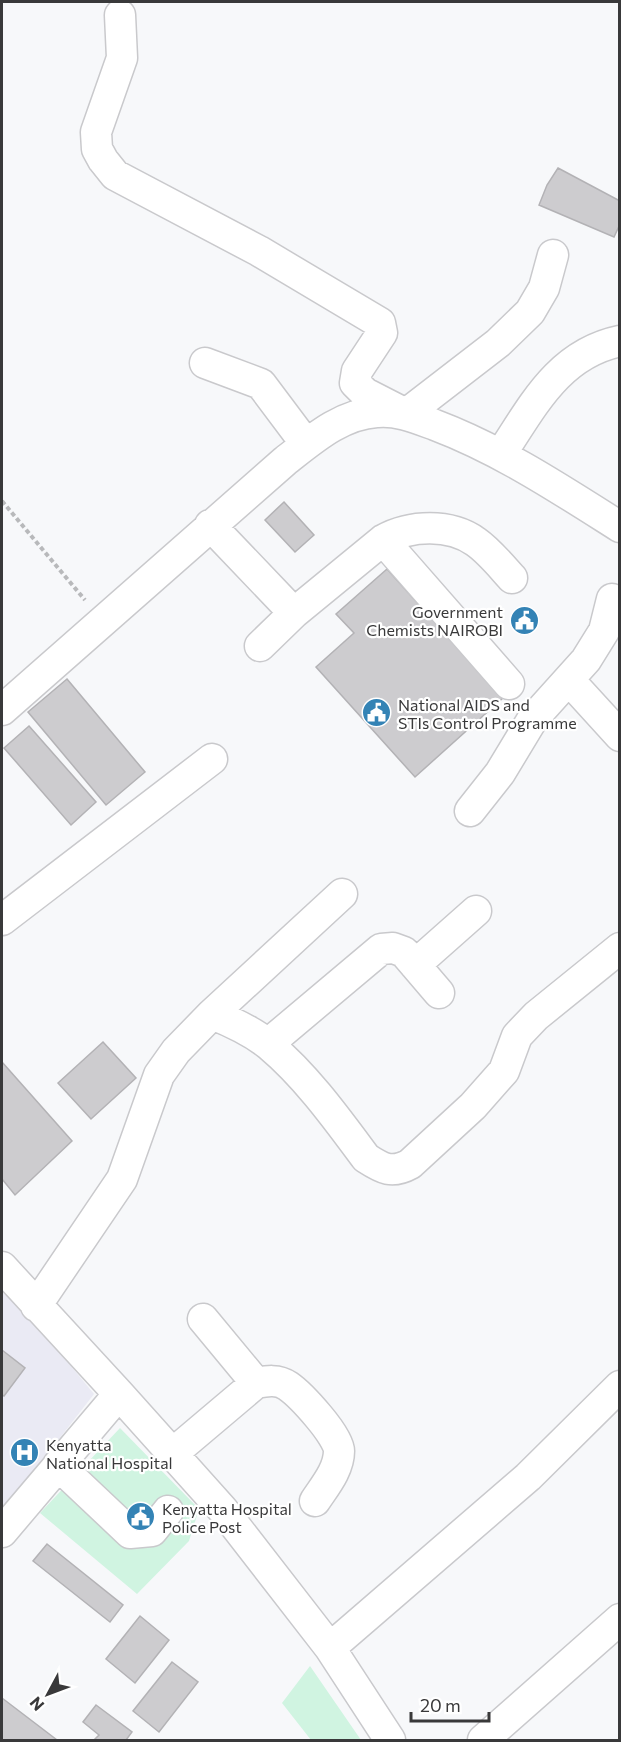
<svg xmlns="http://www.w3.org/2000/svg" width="621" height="1742" font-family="Commissioner,sans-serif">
<rect width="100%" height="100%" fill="#f7f8fa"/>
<path fill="#eaeaf4" d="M2,1283L94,1394L2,1512Z"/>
<path fill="#d0f4e1" d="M120,1428L199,1509L189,1541L137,1594L40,1513Z
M310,1666L361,1740H311L282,1703Z"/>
<path fill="#cdcccf" stroke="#b3b2b5" stroke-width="1.5" d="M558,168L620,201V224L614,237L539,205L547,185Z
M284,502L314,535L295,552L265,520Z
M387,569L503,698L415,777L316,667L354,633L336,614Z
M67,679L145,772L106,805L28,712Z
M29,726L96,802L71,825L4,748Z
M103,1042L136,1078L91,1119L58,1083Z
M2,1062L72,1141L15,1195L2,1179Z
M2,1350L25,1368L4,1396L2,1395Z
M47,1544L123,1605L110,1622L33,1561Z
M140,1616L169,1640L135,1683L106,1659Z
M172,1662L198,1682L159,1732L133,1711Z
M2,1698L57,1740H2Z
M96,1705L132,1732L126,1740H94L99,1735L83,1722Z"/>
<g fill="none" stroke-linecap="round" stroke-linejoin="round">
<defs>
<path id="minor" d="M120,15L122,58L96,132L97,149L103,160L115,175L259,251L380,323L382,333L357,371L355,383L365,393L406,414L498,343L530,312L544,288L553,255
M205,363L261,384L306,444
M501,454C533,406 558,354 620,341
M210,525L294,613L260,646
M383,540L509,684
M294,613L383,540C410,525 450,523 476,542C489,551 501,566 512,578
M569,680L620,736
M2,710L285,461C312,440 341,414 377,412C397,410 416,418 435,425C501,450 560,489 620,527
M470,811L500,773L532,720L586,660L604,631L612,599
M2,920L212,759
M415,965L476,911
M212,1014L342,894
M268,1044L381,949L393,948L404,952L439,993
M2,1267L119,1394L223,1510L330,1648L390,1740
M36,1306L122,1179L159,1075L176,1051L212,1014C232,1022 252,1031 269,1045C307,1077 337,1119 366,1158C383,1169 392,1174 410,1164L473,1106L504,1071L517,1036L536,1016L620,948
M203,1319L256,1383
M172,1454L256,1383C267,1381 278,1379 288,1386C301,1395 339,1436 339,1451C339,1470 324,1487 315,1501
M58,1465L130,1533L152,1531L168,1511
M2,1532L119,1394
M330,1648L528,1477L620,1386
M483,1740L620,1619"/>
</defs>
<use href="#minor" stroke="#c9c9cc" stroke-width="33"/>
<path stroke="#b8b9bb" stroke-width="4" stroke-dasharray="4.5 3" stroke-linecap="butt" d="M2,501L85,600"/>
<use href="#minor" stroke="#fff" stroke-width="30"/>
</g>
<defs>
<symbol id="civic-disc" viewBox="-11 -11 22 22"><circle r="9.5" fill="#3483b5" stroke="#fff"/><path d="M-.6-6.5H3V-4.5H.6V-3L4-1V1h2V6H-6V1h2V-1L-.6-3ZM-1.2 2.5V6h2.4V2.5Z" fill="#fff"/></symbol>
<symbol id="hospital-disc" viewBox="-11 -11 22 22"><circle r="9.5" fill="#3483b5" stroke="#fff"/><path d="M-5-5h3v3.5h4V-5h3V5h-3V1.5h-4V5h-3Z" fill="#fff"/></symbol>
</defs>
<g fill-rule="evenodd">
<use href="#civic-disc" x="508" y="604" width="33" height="33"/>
<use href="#civic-disc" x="360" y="696" width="33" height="33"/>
<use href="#hospital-disc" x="8" y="1436" width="33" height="33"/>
<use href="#civic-disc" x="124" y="1500" width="33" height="33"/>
</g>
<g text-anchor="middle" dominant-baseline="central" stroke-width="4.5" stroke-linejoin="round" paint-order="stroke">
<g font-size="16" fill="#39393a" stroke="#fff" text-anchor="start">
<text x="503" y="611" text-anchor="end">Government<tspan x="503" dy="18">Chemists NAIROBI</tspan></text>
<text x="398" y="704">National AIDS and<tspan x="398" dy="18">STIs Control Programme</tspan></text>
<text x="46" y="1444">Kenyatta<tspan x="46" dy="18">National Hospital</tspan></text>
<text x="162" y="1508">Kenyatta Hospital<tspan x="162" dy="18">Police Post</tspan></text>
</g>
</g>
<rect width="621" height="1742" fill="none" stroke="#39393a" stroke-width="6"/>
<g transform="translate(48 1694) rotate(229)" stroke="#ffffff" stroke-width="4.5" paint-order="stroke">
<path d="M0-4.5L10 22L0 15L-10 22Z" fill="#39393a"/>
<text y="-9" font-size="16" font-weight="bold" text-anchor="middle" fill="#39393a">N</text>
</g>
<path d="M411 1712v9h78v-9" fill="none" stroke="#39393a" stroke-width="3"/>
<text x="420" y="1712" font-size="18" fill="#39393a" stroke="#ffffff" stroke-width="4.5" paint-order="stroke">20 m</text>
</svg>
